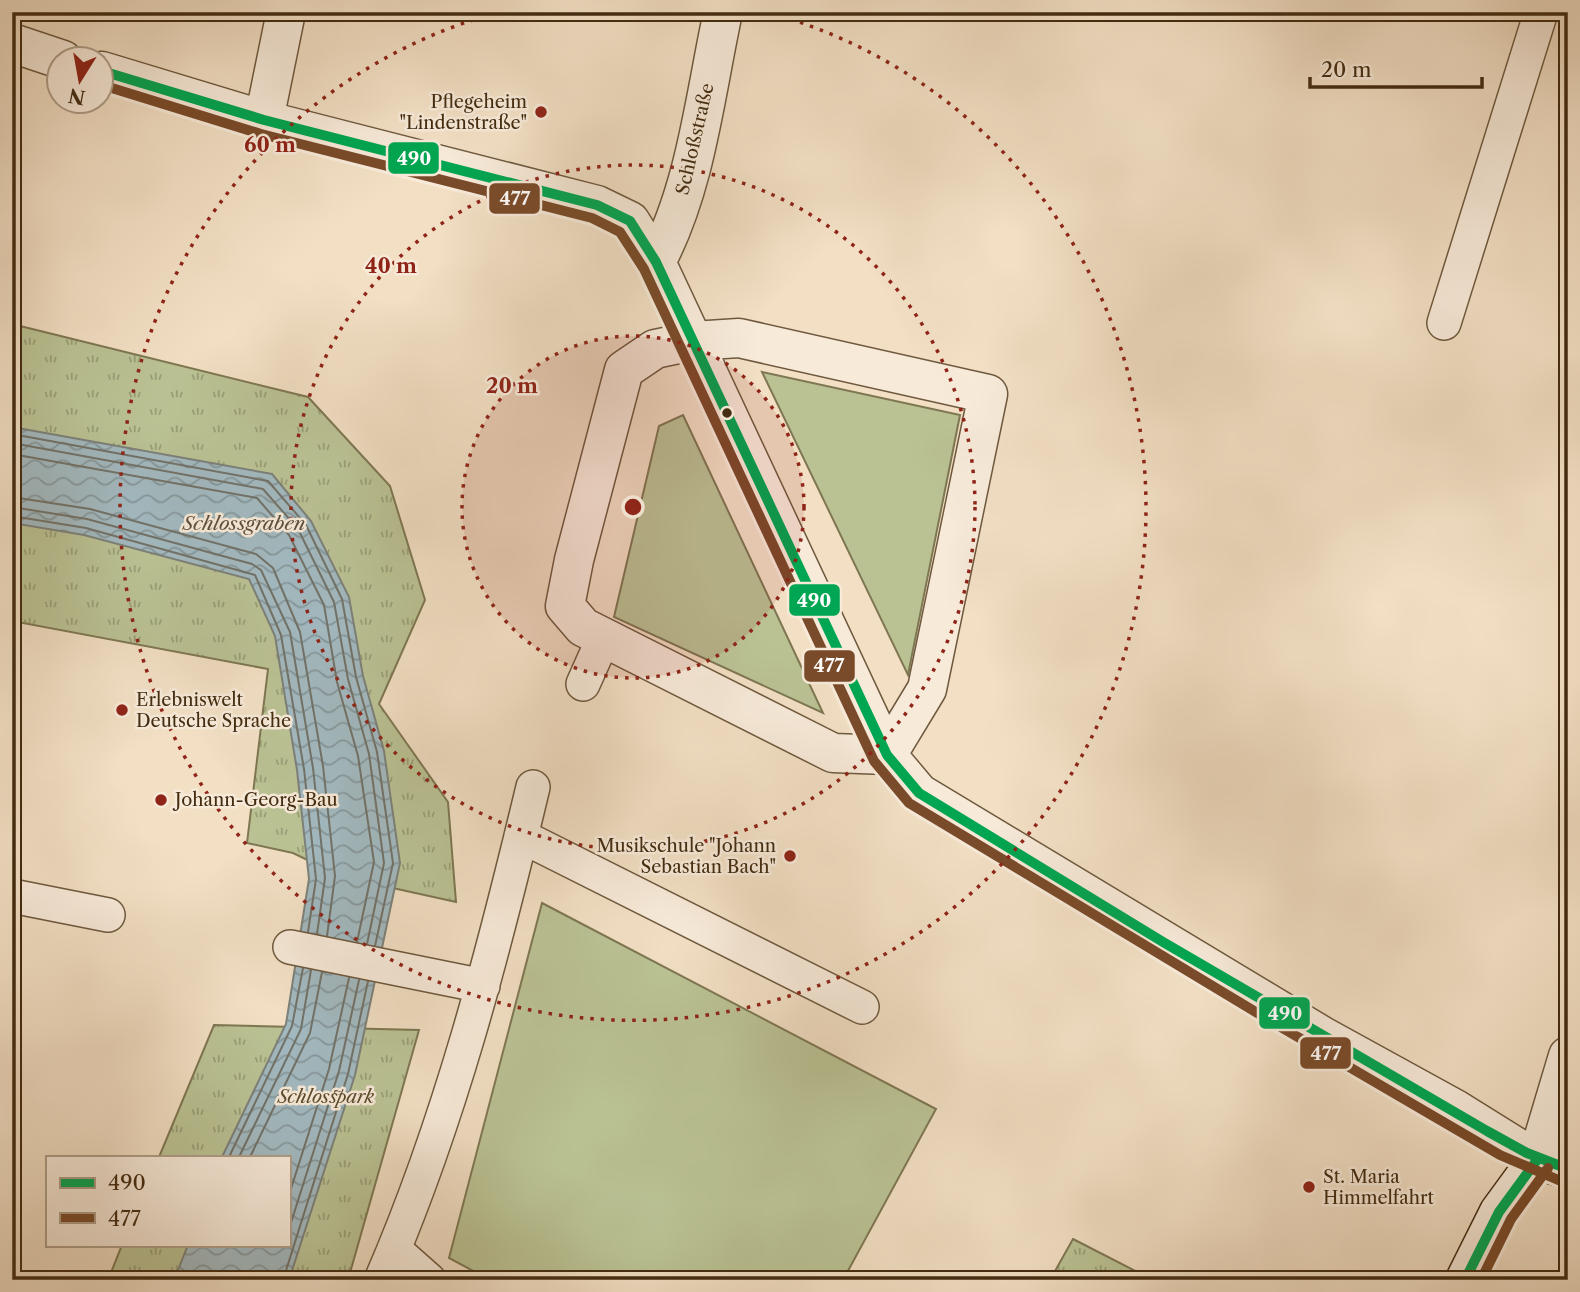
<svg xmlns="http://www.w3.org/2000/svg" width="1580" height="1292" font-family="'Libre Caslon Text',serif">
<defs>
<pattern id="park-tufts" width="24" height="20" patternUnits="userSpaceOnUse" patternTransform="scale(1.75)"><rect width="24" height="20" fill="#bac294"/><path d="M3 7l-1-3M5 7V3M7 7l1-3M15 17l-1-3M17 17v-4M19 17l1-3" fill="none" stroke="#999e77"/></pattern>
<pattern id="water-waves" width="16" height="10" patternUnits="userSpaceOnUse" patternTransform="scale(1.75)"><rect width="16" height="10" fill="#a2b9c0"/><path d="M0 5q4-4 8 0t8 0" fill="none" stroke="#86979b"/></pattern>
</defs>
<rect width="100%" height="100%" fill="#f2dfc4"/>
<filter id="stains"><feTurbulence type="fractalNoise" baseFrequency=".00286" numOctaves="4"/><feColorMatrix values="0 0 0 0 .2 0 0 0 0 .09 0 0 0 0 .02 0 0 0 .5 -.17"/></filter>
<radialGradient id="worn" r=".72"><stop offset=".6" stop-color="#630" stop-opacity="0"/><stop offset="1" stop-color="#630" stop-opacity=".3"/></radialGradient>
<path fill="#bac294" stroke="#7e7752" stroke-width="2" d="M762,372L960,415L908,675Z
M683,415L823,713L614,617L659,426Z
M542,903L936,1109L843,1280H490L449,1258Z"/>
<path fill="url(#park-tufts)" stroke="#7e7752" stroke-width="2" d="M12,324L308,397L390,486L425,600L379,704L448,802L456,902L343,877L293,853L247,843L268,669L12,621Z
M214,1025L419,1030L348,1280H108L122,1245H289V1157H159Z
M1073,1239L1153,1280H1050Z"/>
<path fill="url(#water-waves)" stroke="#7c817a" stroke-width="2" d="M12,427L272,474L311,521L349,597L363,676L384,751L400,863L355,1075L289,1280H174L188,1245H289V1157H222L286,1024L309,879L297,770L275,636L249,579L84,535L12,523Z"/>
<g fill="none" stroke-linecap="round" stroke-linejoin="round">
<path stroke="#727268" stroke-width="2" d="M12,434L268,481L306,525L342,599L356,677L377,752L393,863L375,946
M12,443L263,489L298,529L334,602L348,679L369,754L384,863L367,944
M12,454L257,498L289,535L324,605L337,682L358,756L374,862L357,942
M12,497L90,509L256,554L273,568L300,632L323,766L335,876L327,936
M12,507L87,519L252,564L261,570L290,632L313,768L325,878L317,934
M12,516L86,528L255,575L281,635L304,769L316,879L308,932
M229,1157L292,1026L303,968
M239,1157L301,1029L311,970
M250,1157L310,1033L322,972
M289,1195L329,1069L349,978
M289,1229L339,1071L359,980
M283,1280L348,1074L368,981"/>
<defs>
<path id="lane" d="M1444,323L1541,12
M583,684L604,637
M521,836L862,1007
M12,896L108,915
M290,947L483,986
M394,1249L429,1280
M381,1280C450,1121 493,954 533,787"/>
<path id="street" d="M12,43L63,60
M102,71L264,120L597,205L630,221L656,262L887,755L919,793L1324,1037L1455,1109L1537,1160L1568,1056
M264,120L286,12
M656,262C696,187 705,95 723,12
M739,338L988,394L927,689L887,755L833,753L583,627L565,606L574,560L624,370L655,349L693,341Z"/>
<path id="secondary" d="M1465,1280L1499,1212L1537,1160L1568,1169"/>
</defs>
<use href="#lane" stroke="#6f593e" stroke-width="36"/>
<use href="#street" stroke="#6f593e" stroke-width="41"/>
<use href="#secondary" stroke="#432c11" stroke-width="41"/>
<use href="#lane" stroke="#f7ead9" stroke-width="33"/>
<use href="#street" stroke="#f7ead9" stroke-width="38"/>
<use href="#secondary" stroke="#f7ead9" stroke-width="38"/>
<defs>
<path id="bus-1" d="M102,71L264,120L597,205L630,221L656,262L887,755L919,793L1163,942L1487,1131L1527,1153L1568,1169
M1465,1280L1499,1212L1537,1160"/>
<path id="bus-2" d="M102,85L261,134L592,218L620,232L644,269L874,761L909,803L1279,1026L1500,1155L1563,1182
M1481,1280L1511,1219L1548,1168"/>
</defs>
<use href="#bus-1" stroke="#f7ead9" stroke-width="16"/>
<use href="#bus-2" stroke="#f7ead9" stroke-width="16"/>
<use href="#bus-1" stroke="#00a651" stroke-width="10"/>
<use href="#bus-2" stroke="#7a4b2a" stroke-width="10"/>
</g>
<circle cx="633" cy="507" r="171" fill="#8f2418" fill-opacity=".12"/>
<g fill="none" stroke="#8f2418" stroke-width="3.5" stroke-dasharray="3.5 7">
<circle cx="633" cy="507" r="171"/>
<circle cx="633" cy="507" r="342"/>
<path d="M770 13A513 513 0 1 1 496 13"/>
</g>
<g fill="#8f2418" stroke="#f7ead9" stroke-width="2.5">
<circle cx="541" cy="112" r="7"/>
<circle cx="122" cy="710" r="7"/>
<circle cx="161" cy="800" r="7"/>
<circle cx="790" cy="856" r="7"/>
<circle cx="1309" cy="1187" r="7"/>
</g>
<circle fill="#432c11" stroke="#f7ead9" stroke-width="2.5" cx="727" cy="413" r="6"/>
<g text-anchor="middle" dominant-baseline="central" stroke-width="5" stroke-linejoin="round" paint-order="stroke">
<g font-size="18" fill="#432c11" stroke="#f7ead9" text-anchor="start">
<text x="527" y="102" text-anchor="end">Pflegeheim<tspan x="527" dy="21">"Lindenstraße"</tspan></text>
<text x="136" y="700">Erlebniswelt<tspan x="136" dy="21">Deutsche Sprache</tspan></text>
<text x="175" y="800">Johann-Georg-Bau</text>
<text x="776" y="846" text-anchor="end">Musikschule "Johann<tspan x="776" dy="21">Sebastian Bach"</tspan></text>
<text x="1323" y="1177">St. Maria<tspan x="1323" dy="21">Himmelfahrt</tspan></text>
</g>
<g font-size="18" fill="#432c11" stroke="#f7ead9">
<text transform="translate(695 139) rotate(-77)">Schloßstraße</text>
</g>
<g font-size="18" font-style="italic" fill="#5b4a2b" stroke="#f7ead9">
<text x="326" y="1097">Schlosspark</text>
</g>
<g font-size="19" font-style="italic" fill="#5b4f3d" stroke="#f7ead9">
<text x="244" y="523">Schlossgraben</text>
</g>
</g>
<circle cx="633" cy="507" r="10" fill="#8f2418" stroke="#f7ead9" stroke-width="3.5"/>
<g font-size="21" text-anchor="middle" font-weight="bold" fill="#8f2418" stroke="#f7ead9" stroke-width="5" stroke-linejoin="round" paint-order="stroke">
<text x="270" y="152">60 m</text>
<text x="391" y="273">40 m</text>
<text x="512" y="393">20 m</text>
</g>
<g stroke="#f7ead9" stroke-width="2.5">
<rect x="387" y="141" width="53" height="34" rx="7" fill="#00a651"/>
<rect x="488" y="182" width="53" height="33" rx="7" fill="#7a4b2a"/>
<rect x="788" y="583" width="53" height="34" rx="7" fill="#00a651"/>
<rect x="803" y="649" width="53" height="34" rx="7" fill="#7a4b2a"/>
<rect x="1258" y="996" width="53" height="34" rx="7" fill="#00a651"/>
<rect x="1299" y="1036" width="53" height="34" rx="7" fill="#7a4b2a"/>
</g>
<g font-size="19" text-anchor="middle" font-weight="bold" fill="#fff">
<text x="414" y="165">490</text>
<text x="515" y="205">477</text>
<text x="814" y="607">490</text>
<text x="829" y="672">477</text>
<text x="1285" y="1020">490</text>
<text x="1326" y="1060">477</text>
</g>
<rect width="1580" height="1292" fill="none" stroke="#f2dfc4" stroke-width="42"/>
<rect x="14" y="14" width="1552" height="1264" fill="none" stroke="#432c11" stroke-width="3.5"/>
<rect x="21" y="21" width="1538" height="1250" fill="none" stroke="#432c11" stroke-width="2"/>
<rect x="46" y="1156" width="245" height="91" fill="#f7ead9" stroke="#af9e89" stroke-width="2"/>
<rect x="60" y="1178" width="35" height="10" fill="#00a651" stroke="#af9e89" stroke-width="2"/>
<text x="108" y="1190" font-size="21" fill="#432c11">490</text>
<rect x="60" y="1213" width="35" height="10" fill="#7a4b2a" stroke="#af9e89" stroke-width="2"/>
<text x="108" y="1226" font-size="21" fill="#432c11">477</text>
<g transform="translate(80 80) rotate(191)"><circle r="33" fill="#f7ead9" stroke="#af9e89" stroke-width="2"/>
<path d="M0-5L12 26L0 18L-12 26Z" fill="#8f2418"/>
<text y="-10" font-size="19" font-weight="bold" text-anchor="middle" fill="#432c11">N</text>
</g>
<path d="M1310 77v10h172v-10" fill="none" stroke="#432c11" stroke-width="3.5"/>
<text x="1321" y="77" font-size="21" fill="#432c11" stroke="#f7ead9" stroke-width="5" paint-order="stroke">20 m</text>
<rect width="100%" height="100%" filter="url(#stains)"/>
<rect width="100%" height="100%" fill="url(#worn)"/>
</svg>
